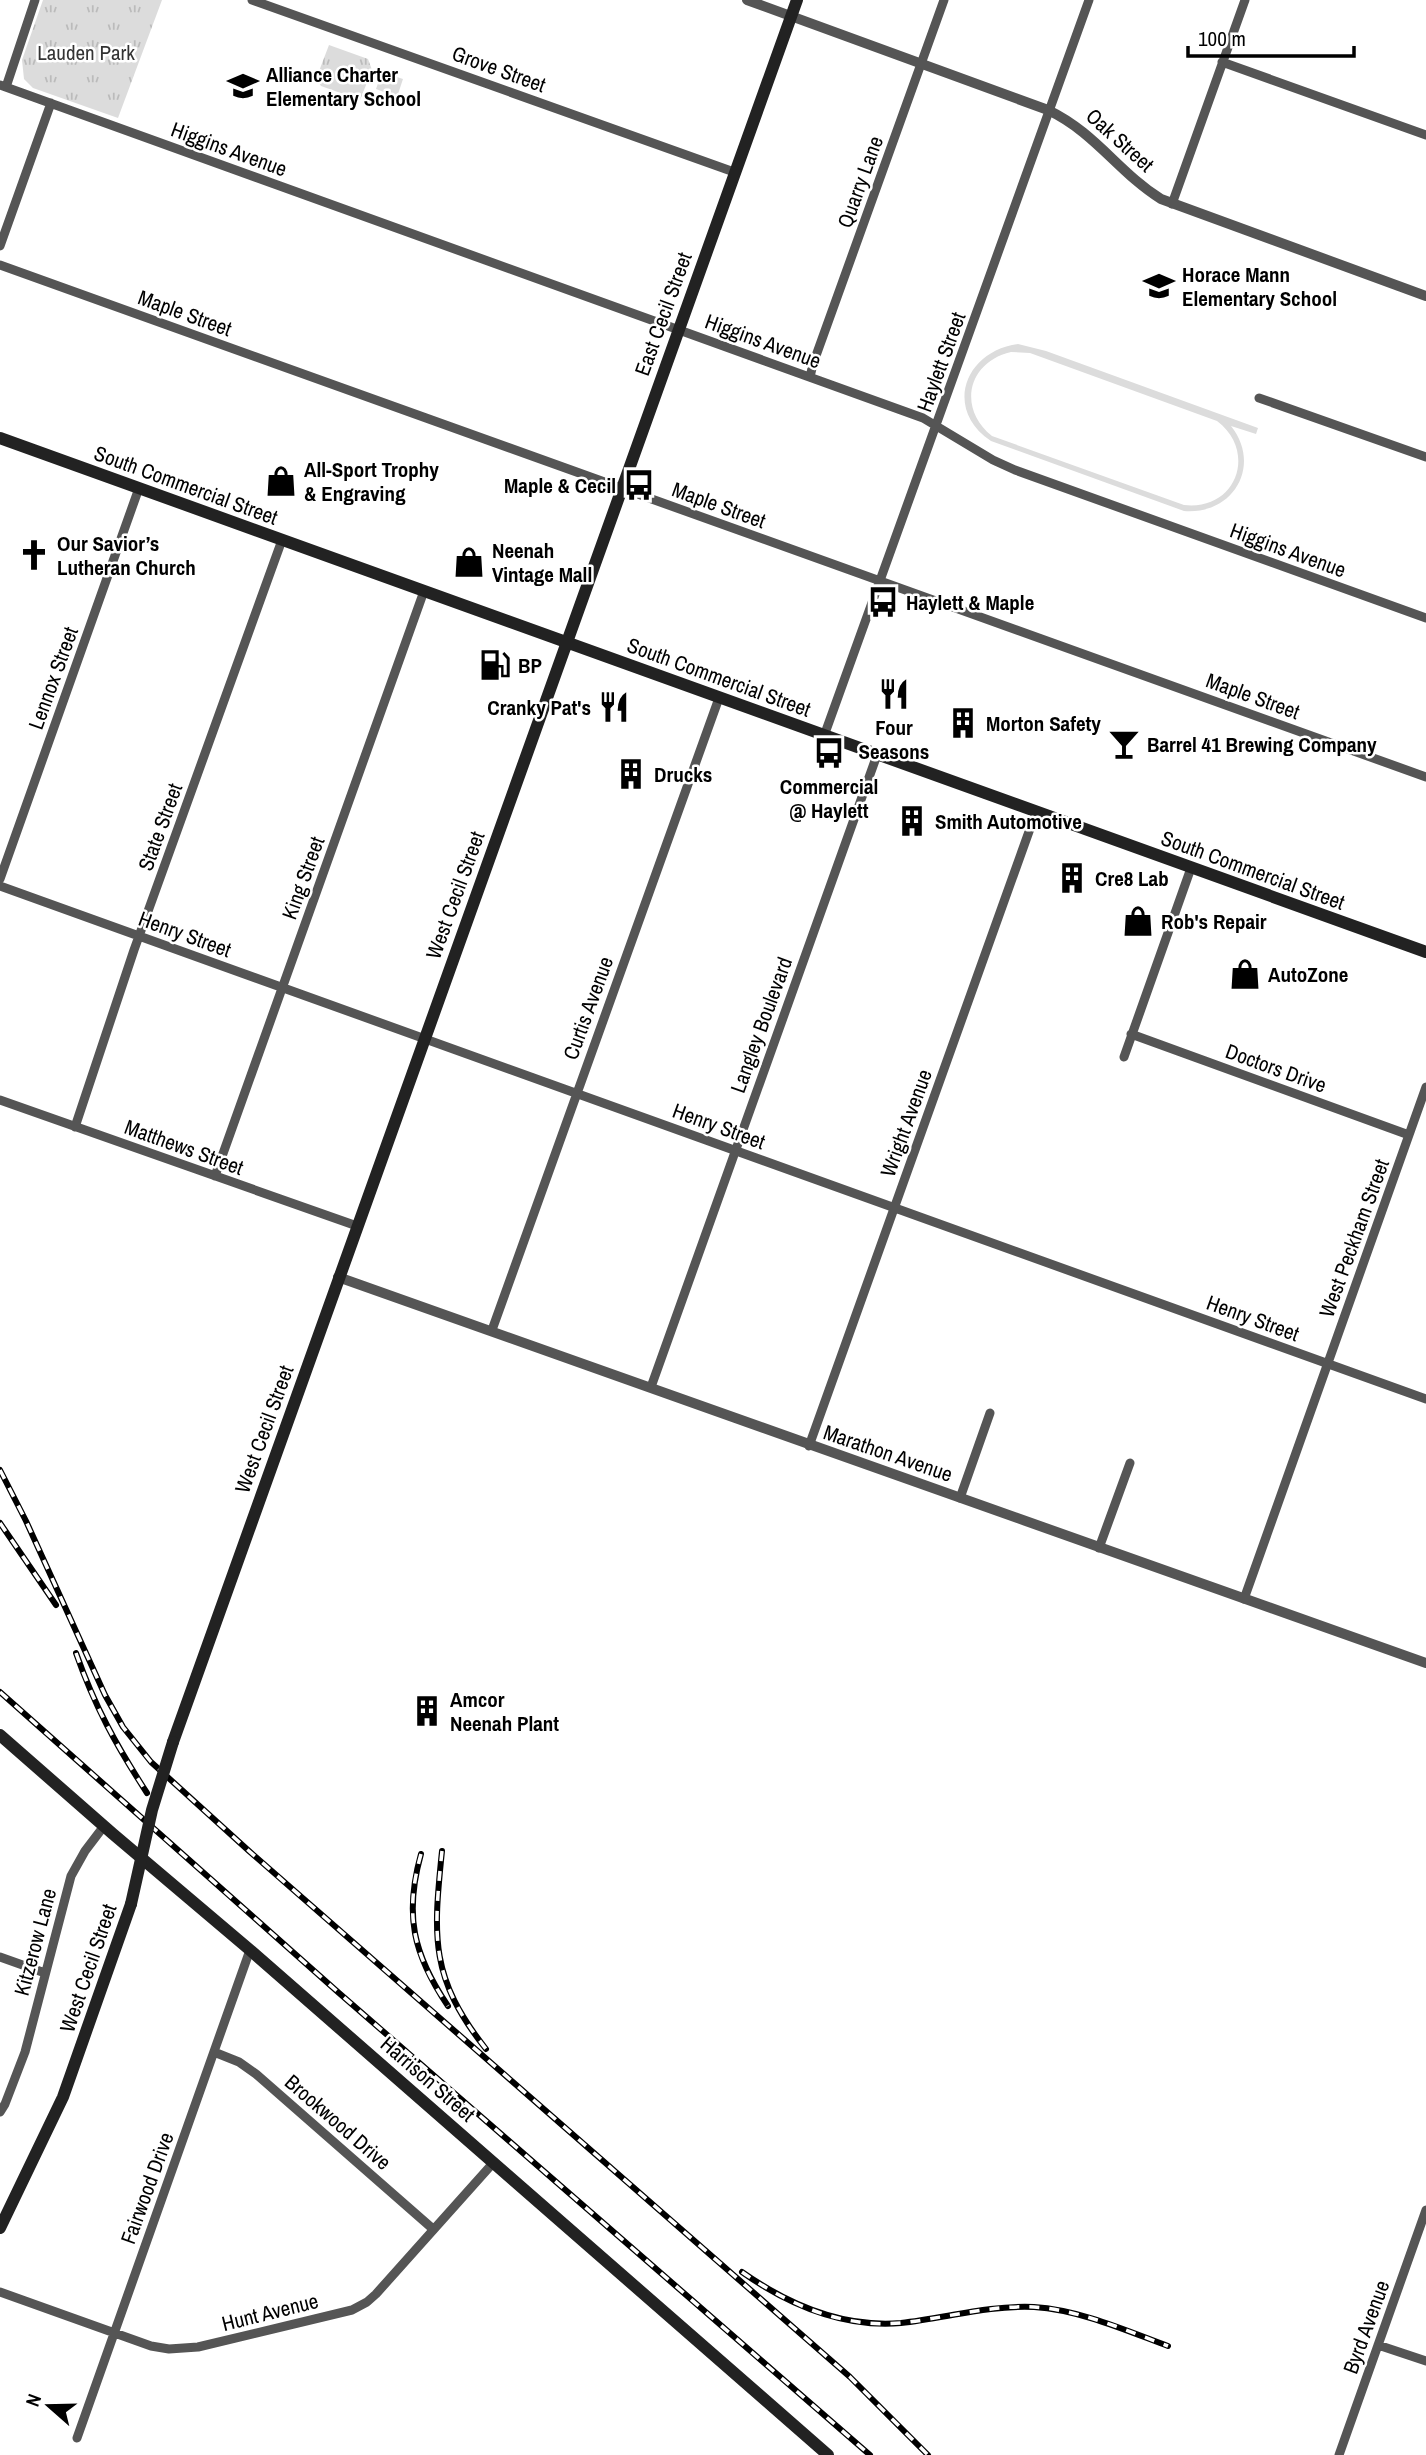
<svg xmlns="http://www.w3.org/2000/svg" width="1426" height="2455" font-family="'Archivo Narrow',sans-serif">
<defs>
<pattern id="park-tufts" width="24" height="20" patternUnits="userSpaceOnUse" patternTransform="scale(1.75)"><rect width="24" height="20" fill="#dcdcdc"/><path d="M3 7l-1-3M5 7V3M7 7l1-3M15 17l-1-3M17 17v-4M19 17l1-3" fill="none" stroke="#bbb"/></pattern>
</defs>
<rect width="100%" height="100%" fill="#fff"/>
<path fill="url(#park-tufts)" d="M43,0H162L118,118L33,88L24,79L22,60Z
M329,45L368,59L372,70L360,100L321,86L316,79Z
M382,72L403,79L397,97L376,89Z"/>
<path fill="#dcdcdc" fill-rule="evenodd" d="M1018,344L1046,351L1258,428L1256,434L1231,426C1262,465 1234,515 1184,511L991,441C943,409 965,351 1018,344ZM1011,352L1030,353L1217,421C1258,452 1236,511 1184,505L992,436C957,408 968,362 1011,352Z"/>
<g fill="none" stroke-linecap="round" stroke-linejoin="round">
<path stroke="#555" stroke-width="9" d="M252,0L734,172
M1222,62L1426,135
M0,85L923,418L993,460L1015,470L1426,618
M6,87L35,0
M1172,204L1245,0
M0,246L51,103
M0,265L1426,777
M810,377L813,364L944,0
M1259,398L1426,457
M824,736L1089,0
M0,879L139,488
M0,886L1426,1399
M1131,1034L1409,1135
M1124,1057L1191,868
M0,1100L357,1226
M75,1127L134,950L282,540
M215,1176L424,591
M492,1330L719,698
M651,1387L877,755
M809,1446L1036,812
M960,1498L990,1413
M1099,1548L1130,1463
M1244,1599L1426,1087
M0,1957L45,1973
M214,2052L239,2062L256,2074L433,2229
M0,2112L5,2104L25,2052L71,1876L85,1851L104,1826
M0,2292L151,2346L169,2349L198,2347L352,2310L367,2302L376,2294L494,2162
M1378,2345L1426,2361
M77,2438L250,1950
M1339,2455L1426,2210"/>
<path stroke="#555" stroke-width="10" d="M747,0L1048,110C1096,133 1118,172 1161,199L1426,296
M338,1277L1426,1663"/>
<path stroke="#222" stroke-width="12" d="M0,438L1426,952
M0,1735L113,1834L250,1950L828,2455
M173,1742L797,0
M0,2228L63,2097L131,1904"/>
<defs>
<path id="rail" d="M0,1470L26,1521L105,1695L123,1727L151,1762L249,1851L850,2377L928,2455
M0,1523L56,1605
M76,1653C95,1707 116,1745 147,1793
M0,1692L339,1993L870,2455
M442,1851C433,1938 430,1978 486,2049
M421,1854C404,1915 413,1954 448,2006
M742,2272C789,2305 842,2328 901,2323C946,2318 989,2305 1034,2307C1080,2310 1125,2330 1168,2346"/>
</defs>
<use href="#rail" stroke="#000" stroke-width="6"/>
<use href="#rail" stroke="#fff" stroke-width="3.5" stroke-dasharray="10" stroke-linecap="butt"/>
<path stroke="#222" stroke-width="12" d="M131,1904L152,1810L173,1742"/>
</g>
<defs>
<symbol id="school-bare" viewBox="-9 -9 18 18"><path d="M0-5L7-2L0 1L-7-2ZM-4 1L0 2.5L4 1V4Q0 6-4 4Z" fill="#000" stroke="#fff" stroke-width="2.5" paint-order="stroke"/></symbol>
<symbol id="shop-bare" viewBox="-9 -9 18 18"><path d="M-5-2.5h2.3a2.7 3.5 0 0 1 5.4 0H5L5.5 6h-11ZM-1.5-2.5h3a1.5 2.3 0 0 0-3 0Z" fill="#000" stroke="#fff" stroke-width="2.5" paint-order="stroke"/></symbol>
<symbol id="bus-bare" viewBox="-9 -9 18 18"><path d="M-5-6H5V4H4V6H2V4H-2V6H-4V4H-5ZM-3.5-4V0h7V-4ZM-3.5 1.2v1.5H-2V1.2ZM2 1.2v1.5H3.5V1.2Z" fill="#000" stroke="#fff" stroke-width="2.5" paint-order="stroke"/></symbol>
<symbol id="church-bare" viewBox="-9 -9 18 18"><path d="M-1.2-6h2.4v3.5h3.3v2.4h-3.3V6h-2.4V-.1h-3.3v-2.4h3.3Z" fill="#000" stroke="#fff" stroke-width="2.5" paint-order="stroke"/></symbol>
<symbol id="fuel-bare" viewBox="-9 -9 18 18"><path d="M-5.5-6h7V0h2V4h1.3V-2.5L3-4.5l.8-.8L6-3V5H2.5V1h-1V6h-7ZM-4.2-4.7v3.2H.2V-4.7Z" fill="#000" stroke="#fff" stroke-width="2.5" paint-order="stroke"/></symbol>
<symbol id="restaurant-bare" viewBox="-9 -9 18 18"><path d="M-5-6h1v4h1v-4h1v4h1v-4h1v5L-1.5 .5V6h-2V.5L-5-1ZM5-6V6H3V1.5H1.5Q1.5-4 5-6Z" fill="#000" stroke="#fff" stroke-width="2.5" paint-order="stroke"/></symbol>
<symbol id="building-bare" viewBox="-9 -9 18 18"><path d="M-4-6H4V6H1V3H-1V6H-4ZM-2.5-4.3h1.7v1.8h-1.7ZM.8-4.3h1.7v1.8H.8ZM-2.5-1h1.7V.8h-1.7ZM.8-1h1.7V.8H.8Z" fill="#000" stroke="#fff" stroke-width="2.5" paint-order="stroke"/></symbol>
<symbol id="bar-bare" viewBox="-9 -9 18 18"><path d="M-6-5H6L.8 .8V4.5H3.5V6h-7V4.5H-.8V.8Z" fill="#000" stroke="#fff" stroke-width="2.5" paint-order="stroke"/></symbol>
</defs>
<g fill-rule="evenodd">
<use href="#school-bare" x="221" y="64" width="44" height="44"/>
<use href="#school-bare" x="1137" y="264" width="44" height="44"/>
<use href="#shop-bare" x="259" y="459" width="44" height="44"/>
<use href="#bus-bare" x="617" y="463" width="44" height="44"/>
<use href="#church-bare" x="12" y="533" width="44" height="44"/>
<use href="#shop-bare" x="447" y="540" width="44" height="44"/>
<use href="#bus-bare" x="861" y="580" width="44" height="44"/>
<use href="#fuel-bare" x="473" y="643" width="44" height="44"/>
<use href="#restaurant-bare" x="872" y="672" width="44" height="44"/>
<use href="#restaurant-bare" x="592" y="685" width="44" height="44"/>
<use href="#building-bare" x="941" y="701" width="44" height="44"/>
<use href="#bar-bare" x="1102" y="722" width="44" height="44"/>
<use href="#bus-bare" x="807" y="731" width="44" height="44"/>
<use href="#building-bare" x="609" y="752" width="44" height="44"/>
<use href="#building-bare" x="890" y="799" width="44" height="44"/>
<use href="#building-bare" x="1050" y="856" width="44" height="44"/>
<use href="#shop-bare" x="1116" y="899" width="44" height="44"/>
<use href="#shop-bare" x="1223" y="952" width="44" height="44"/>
<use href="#building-bare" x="405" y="1689" width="44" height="44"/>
</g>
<g text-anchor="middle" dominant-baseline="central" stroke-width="5" stroke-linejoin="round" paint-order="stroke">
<g font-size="21" fill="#333" stroke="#fff">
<text x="86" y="52">Lauden Park</text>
</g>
<g font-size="21" fill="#000" stroke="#fff">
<text transform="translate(499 69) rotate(20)">Grove Street</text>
<text transform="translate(1120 140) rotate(42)">Oak Street</text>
<text transform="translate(229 149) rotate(20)">Higgins Avenue</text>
<text transform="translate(860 182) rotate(-70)">Quarry Lane</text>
<text transform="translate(185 313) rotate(20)">Maple Street</text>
<text transform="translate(663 314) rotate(-70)">East Cecil Street</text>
<text transform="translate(763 341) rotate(20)">Higgins Avenue</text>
<text transform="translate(941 362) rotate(-70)">Haylett Street</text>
<text transform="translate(186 485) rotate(20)">South Commercial Street</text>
<text transform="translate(719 505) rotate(20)">Maple Street</text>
<text transform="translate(1288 550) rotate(20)">Higgins Avenue</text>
<text transform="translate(719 677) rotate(20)">South Commercial Street</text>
<text transform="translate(53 678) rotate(-70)">Lennox Street</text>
<text transform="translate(1253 696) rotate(20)">Maple Street</text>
<text transform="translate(160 827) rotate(-70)">State Street</text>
<text transform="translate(1253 870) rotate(20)">South Commercial Street</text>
<text transform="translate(303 878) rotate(-70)">King Street</text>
<text transform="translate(455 895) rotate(-70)">West Cecil Street</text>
<text transform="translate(185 934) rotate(20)">Henry Street</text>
<text transform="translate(588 1008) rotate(-70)">Curtis Avenue</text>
<text transform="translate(761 1025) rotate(-70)">Langley Boulevard</text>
<text transform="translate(1276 1068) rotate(20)">Doctors Drive</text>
<text transform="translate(906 1123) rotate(-70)">Wright Avenue</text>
<text transform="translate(719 1126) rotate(20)">Henry Street</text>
<text transform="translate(184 1147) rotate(20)">Matthews Street</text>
<text transform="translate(1354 1238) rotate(-70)">West Peckham Street</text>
<text transform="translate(1253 1318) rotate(20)">Henry Street</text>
<text transform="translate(264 1429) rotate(-70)">West Cecil Street</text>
<text transform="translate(888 1453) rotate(19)">Marathon Avenue</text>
<text transform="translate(35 1942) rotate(-75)">Kitzerow Lane</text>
<text transform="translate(88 1968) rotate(-71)">West Cecil Street</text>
<text transform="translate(428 2079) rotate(41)">Harrison Street</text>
<text transform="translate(338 2122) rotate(41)">Brookwood Drive</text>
<text transform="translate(147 2188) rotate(-70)">Fairwood Drive</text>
<text transform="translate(270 2312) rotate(-14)">Hunt Avenue</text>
<text transform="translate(1366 2327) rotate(-70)">Byrd Avenue</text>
</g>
<g font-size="21" font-weight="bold" fill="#000" stroke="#fff" text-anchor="start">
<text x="266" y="74">Alliance Charter<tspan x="266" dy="24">Elementary School</tspan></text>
<text x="1182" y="274">Horace Mann<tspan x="1182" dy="24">Elementary School</tspan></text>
<text x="304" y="469">All-Sport Trophy<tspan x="304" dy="24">&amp; Engraving</tspan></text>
<text x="616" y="485" text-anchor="end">Maple &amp; Cecil</text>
<text x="57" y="543">Our Savior’s<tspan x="57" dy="24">Lutheran Church</tspan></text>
<text x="492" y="550">Neenah<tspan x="492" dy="24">Vintage Mall</tspan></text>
<text x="906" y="602">Haylett &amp; Maple</text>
<text x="518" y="665">BP</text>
<text x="591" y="707" text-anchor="end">Cranky Pat's</text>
<text x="986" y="723">Morton Safety</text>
<text x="894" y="727" text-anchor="middle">Four<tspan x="894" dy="24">Seasons</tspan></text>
<text x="1147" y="744">Barrel 41 Brewing Company</text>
<text x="654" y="774">Drucks</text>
<text x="829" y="786" text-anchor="middle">Commercial<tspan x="829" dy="24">@ Haylett</tspan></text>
<text x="935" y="821">Smith Automotive</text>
<text x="1095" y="878">Cre8 Lab</text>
<text x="1161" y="921">Rob's Repair</text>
<text x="1268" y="974">AutoZone</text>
<text x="450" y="1699">Amcor<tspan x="450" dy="24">Neenah Plant</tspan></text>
</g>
</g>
<g transform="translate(49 2406) rotate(290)" stroke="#ffffff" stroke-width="5" paint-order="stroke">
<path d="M0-5L12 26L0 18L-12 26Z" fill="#000000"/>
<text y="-10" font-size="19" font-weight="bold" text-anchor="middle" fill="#000000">N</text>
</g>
<path d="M1188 46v10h166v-10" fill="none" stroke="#000000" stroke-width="3.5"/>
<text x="1198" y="46" font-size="21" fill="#000000" stroke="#ffffff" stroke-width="5" paint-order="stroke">100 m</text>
</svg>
